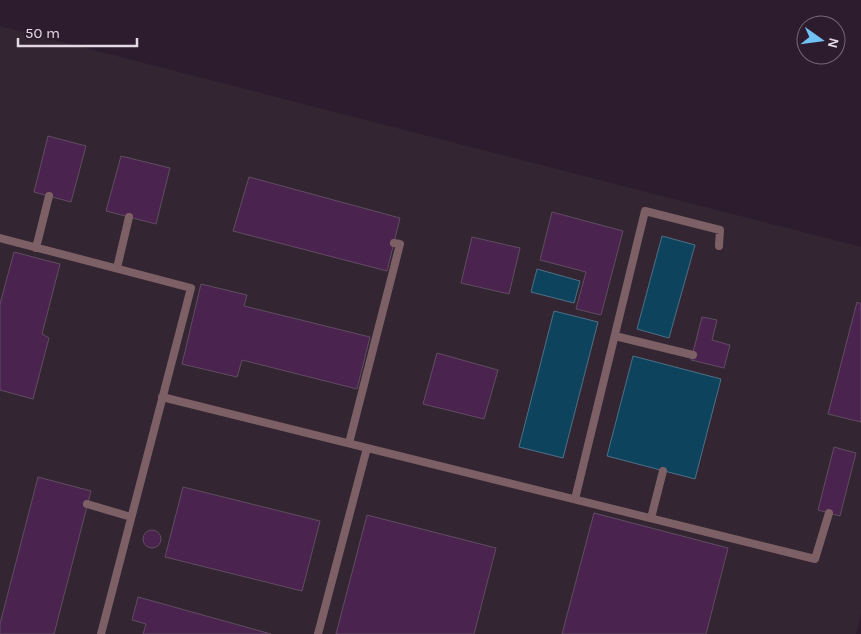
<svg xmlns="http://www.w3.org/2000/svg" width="861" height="634" font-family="Karla,sans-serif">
<rect width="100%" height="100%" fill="#2d1c2e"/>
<path fill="#332531" d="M0,26L861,247V614L856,634H0Z"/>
<path fill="#0e435d" stroke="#4e7086" d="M662,236L695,245L669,338L637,329Z
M537,269L580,281L574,303L531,292Z
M554,311L598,322L563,458L519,447Z
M633,356L721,379L695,479L607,456Z"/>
<path fill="#4a234e" stroke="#614d62" d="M48,136L86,146L71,202L34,192Z
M121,156L170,168L156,224L106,211Z
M249,177L400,218L387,271L233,231Z
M552,212L623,231L601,315L576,309L586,272L540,260Z
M472,237L520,248L509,294L461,283Z
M14,252L60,264L42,334L49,338L33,399L0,390V304Z
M201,284L247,295L244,306L370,337L357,389L242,360L237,377L182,364Z
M857,302L861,304V422L828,414Z
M702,317L717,320L712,340L730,345L724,368L691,360Z
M437,353L498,370L484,419L423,404Z
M834,447L856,453L840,516L818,510Z
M38,477L91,491L54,634H0V624Z
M183,487L320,521L302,591L165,557Z
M594,513L728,548L706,634H562Z
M367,515L496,548L474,634H336Z
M143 539a9 9 0 1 1 18 0a9 9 0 1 1-18 0Z
M138,597L271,634H143L146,624L132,620Z"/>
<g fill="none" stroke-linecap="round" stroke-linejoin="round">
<path stroke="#7d6066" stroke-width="8" d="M0,238L191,288L101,634
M36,248L49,196
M117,268L129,217
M615,336L693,355
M162,397L815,559L829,513
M349,443L400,244L394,243
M575,499L645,211L720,230L719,246
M87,504L131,517
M651,518L663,471
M318,634L367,448"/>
</g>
<g transform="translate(821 40) rotate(104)"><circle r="24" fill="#2d1c2e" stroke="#766777"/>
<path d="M0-4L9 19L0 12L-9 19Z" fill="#70c2f4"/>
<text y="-8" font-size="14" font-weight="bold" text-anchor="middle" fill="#e4d8e5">N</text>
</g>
<path d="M18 38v8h119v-8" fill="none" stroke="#e4d8e5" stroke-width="2.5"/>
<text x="25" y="38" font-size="15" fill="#e4d8e5" stroke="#2d1c2e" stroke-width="4" paint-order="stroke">50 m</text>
</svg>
